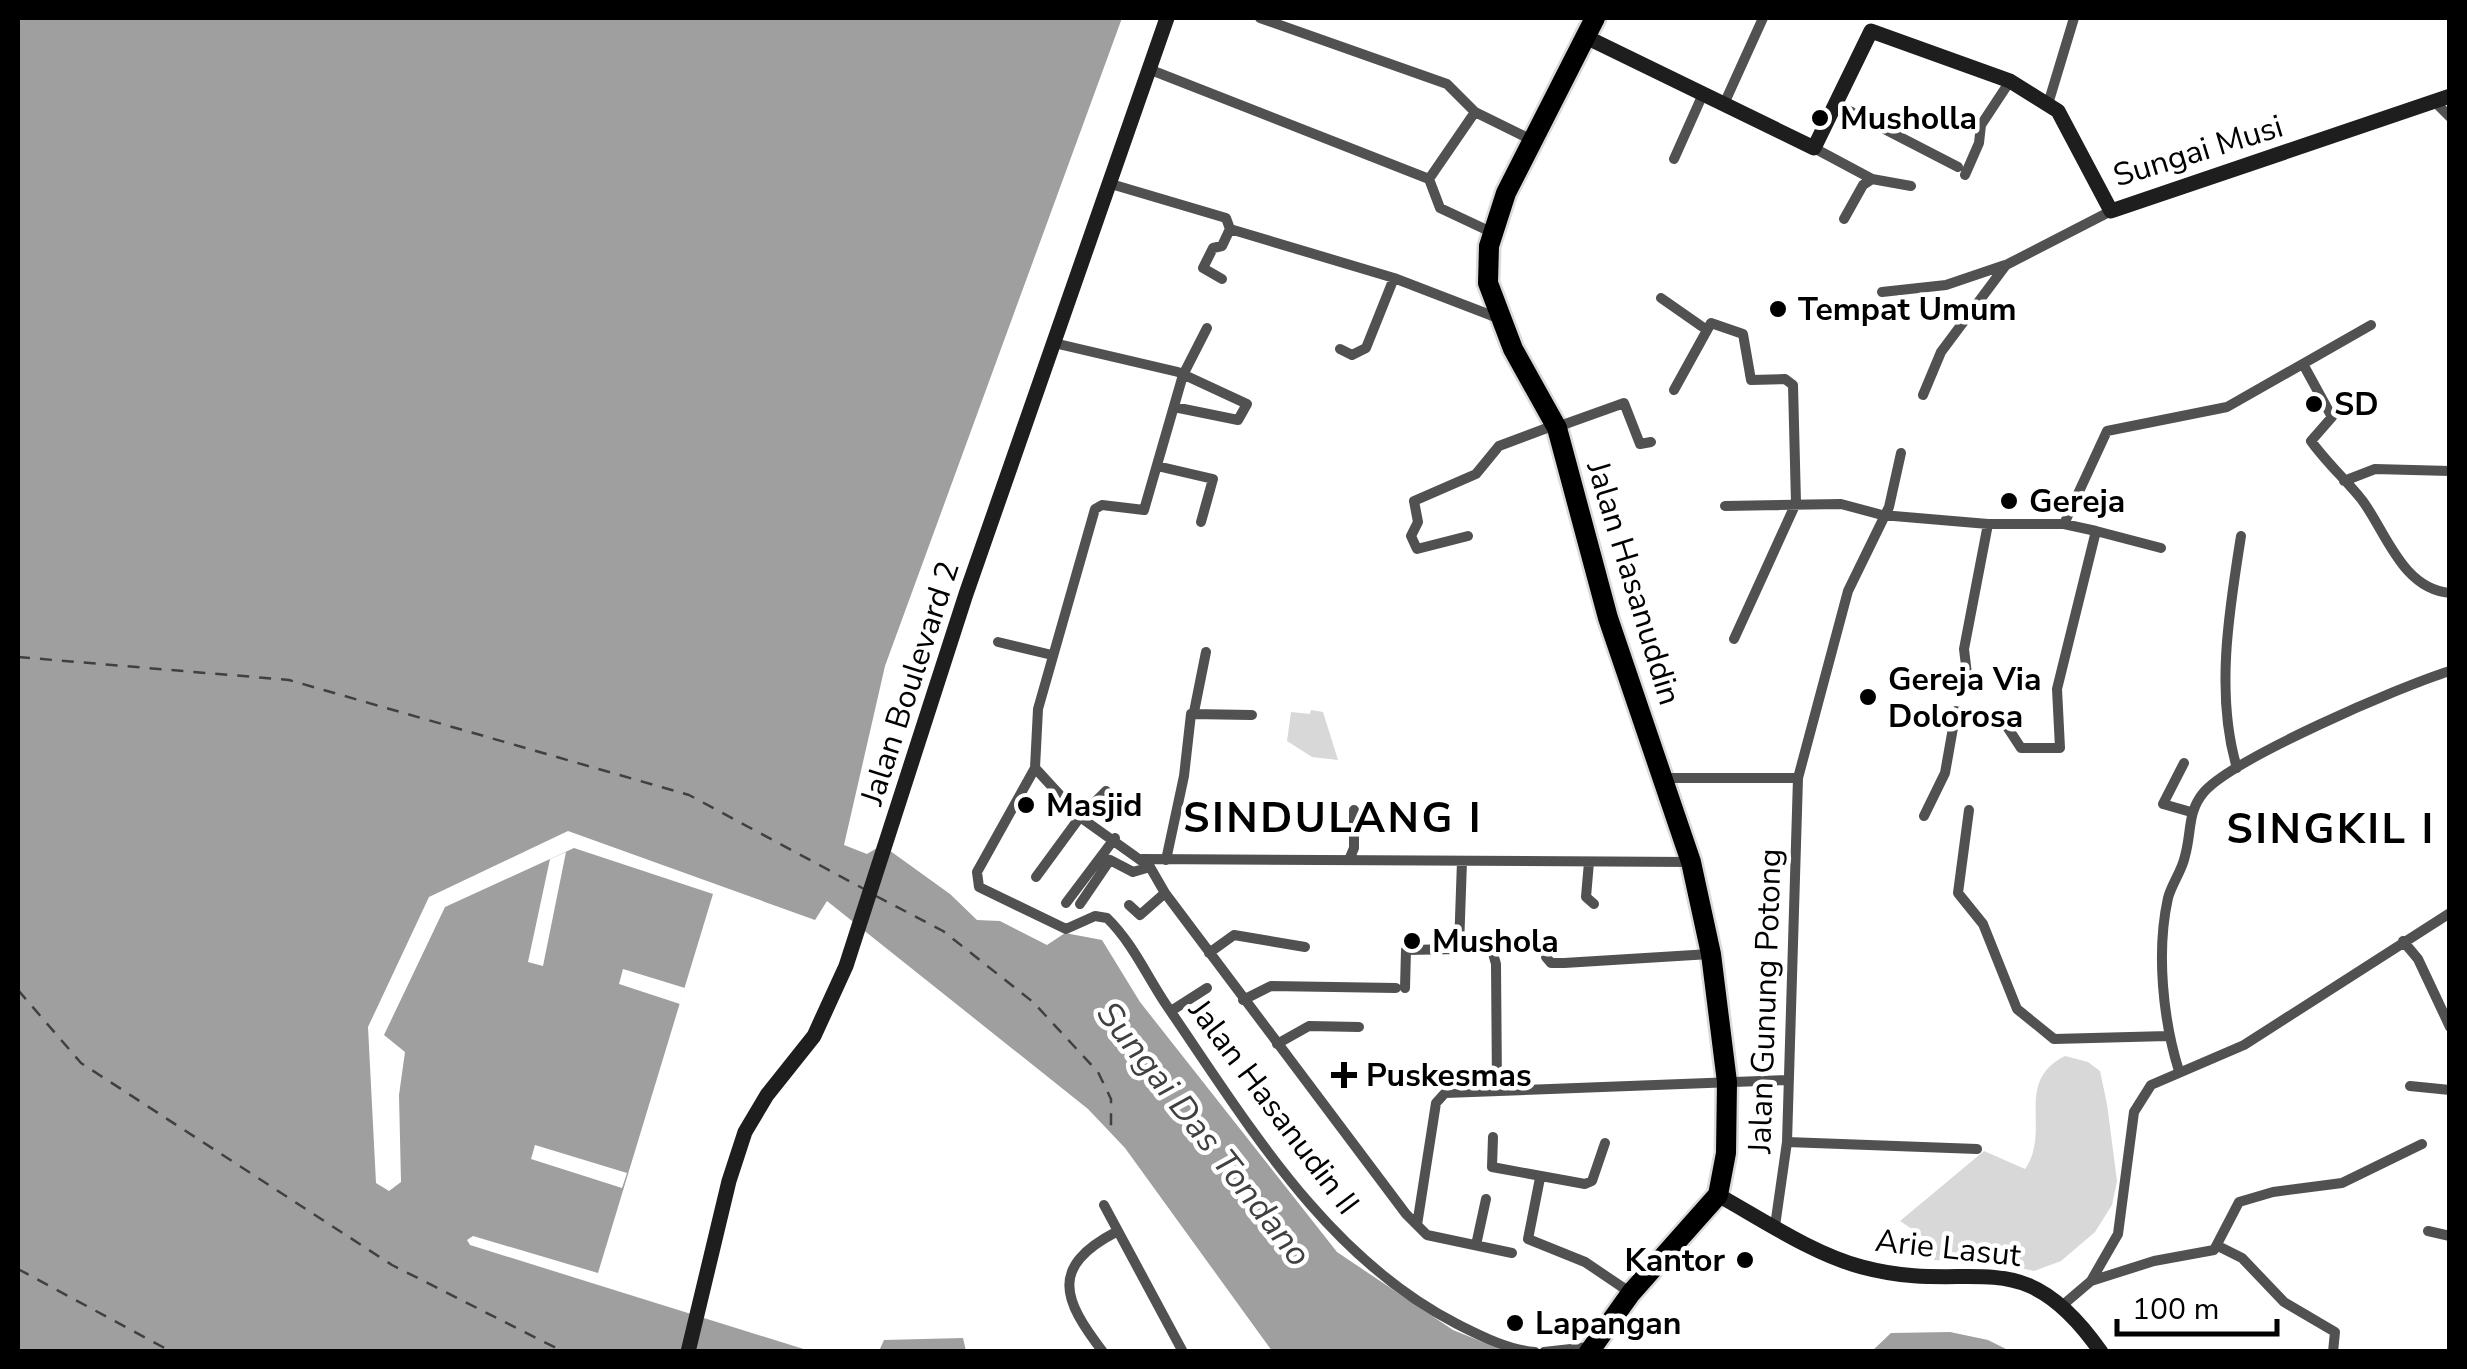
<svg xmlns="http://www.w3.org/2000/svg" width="2467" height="1369" font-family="'Nunito Sans',sans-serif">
<rect width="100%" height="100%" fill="#fff"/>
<path fill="#d8d8d8" d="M1311,710L1323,712L1338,760L1312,757L1287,741L1291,712L1310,714Z
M2065,1056L2088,1062L2100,1071L2107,1104L2117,1181L2112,1205L2095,1232L2061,1261L2034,1271L1998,1263L1934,1260L1937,1246L1900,1221L1984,1151L2025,1169C2052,1131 2013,1082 2065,1056Z"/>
<path fill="#9f9f9f" d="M18,18H1122L885,666L844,845L867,854L882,845L950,894L977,920L1000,921L1047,945L1065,933L1102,940L1140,1002L1337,1252L1453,1330L1505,1351H1272L1125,1148L1088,1109L827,901L815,920L568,831L429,897L368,1027L376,1183L389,1191L401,1182L399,1095L405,1052L384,1035L445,907L574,848L713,894L598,1273L473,1236L467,1240L470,1245L810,1351H18Z
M1950,1332L1988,1340L2010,1351H1872L1891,1333Z
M963,1338L966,1351H879L884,1340Z"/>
<path fill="#fff" d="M566,852L543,966L528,962L550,859Z
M623,969L685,988L680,1004L619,984Z
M535,1145L627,1173L622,1188L531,1159Z"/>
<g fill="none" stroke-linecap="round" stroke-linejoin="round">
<path stroke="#404040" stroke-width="2.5" stroke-dasharray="12 10" stroke-linecap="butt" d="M18,657L289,680L689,795L864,889
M876,896L943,931L1033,1002L1098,1072L1111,1099V1132
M18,990L81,1063L392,1265L564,1352
M18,1269L172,1352"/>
<defs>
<path id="highway" d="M1589,1352L1631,1293L1718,1195L1726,1153L1727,1082L1711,954L1691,862L1608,618L1557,428L1513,349L1488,283L1489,246L1506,193L1595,18"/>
</defs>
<use href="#highway" stroke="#dbdbdb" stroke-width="25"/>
<path stroke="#515151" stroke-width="10" d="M1260,18L1447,84L1475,112L1534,141
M1151,70L1429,179
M2436,103L2450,117
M1724,104L1763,18
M1836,104L1958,167
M2048,104L2074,18
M1814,148L1872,179L1911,186
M1674,159L1703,94
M1965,175L1979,143L1981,125L2010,81
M1429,179L1440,208L1491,232
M1429,179L1475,112
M1111,184L1226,218L1230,229L1394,278L1498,318
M1844,219L1863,185L1872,179
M1222,279L1203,268L1213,248L1222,246L1230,229
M1882,292L1946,285L2005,265
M1661,298L1704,328
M1207,328L1183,375L1144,510L1102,505L1095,509L1038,709L1035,768L1080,817L1150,867L1165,893L1406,1214L1427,1235L1512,1253
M1054,343L1178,372L1247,404L1238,420L1174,407
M1340,349L1352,355L1366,348L1394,278
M2303,364L2332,417L2311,441C2326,462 2346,480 2362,500C2386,532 2402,589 2450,593
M1674,390L1711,323L1743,334L1751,380L1785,379L1793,385L1796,503L1734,639
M1923,395L1941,352L2006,265L2111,211
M1557,427L1624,403L1640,444L1651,442
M1157,466L1213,479L1201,522
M2344,481L2375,469L2450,471
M1725,506L1841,504L1882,515L1988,524H2064L2096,531L2057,689L2060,748H2021L2004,722L1956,711L1945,773L1924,816
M2064,524L2107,431L2227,407L2371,325
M2096,531L2161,548
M1468,536L1417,549L1411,536L1418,522L1414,501L1476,474L1499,446L1555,425
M998,642L1052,655
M1967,674L1964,649L1988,524
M1194,712L1206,652
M2184,763L2163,804L2191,812
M1035,768L977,872L979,887L1066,929L1095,916L1107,918C1132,942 1148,978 1167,1006C1248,1124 1326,1257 1457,1324C1481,1336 1508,1350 1535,1352
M2237,768C2215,695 2229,611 2241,536
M1664,778H1798L1848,591L1889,507L1901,453
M1969,810L1958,893L1983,924L2017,1009L2054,1039L2168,1036
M1142,859L1690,862
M1166,860L1184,776L1191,714L1252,715
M1349,860L1354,848V810
M1462,861L1459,947L1492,950L1496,964L1497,1089
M1589,862L1586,897L1594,904
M1036,877L1080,817L1106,791
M1066,903L1115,838
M1080,904L1110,860L1133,872L1150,867
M1129,905L1140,915L1165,893
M2403,941L2418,959L2450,1027
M1209,953L1234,935L1305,947
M1546,957L1551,963H1564L1710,954
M1405,988L1406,950L1460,949
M1243,1000L1271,986L1396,988
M1171,1011L1207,988
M1277,1044L1309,1026L1359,1027
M2179,1071C2163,1020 2156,952 2168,898C2172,883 2182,871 2185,856C2192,831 2187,812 2204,792C2234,758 2401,686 2450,671
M2410,1086L2450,1090
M1493,1137L1492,1167L1585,1184L1592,1181L1605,1143
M1787,1142L1977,1149
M1540,1178L1528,1239L1585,1262L1631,1293
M1104,1205L1183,1352
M1417,1225L1436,1103L1445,1093L1786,1080
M1775,1226L1787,1142L1798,778
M2428,1231L2450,1236
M1476,1245L1486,1199
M2218,1246L2242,1258L2284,1302L2335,1332L2333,1352
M2091,1281L2154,1261L2214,1250L2239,1202L2273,1192L2342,1183L2422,1144
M2064,1304L2091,1281L2118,1234L2134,1112L2151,1085L2244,1045L2450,913
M1103,1352C1063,1300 1049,1267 1116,1232
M1544,1352L1589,1347"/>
<path stroke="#1e1e1e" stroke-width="15" d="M1586,37L1814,148L1871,31L2010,81L2058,111L2111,211L2450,96
M1718,1195C1763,1220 1813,1254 1862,1267C1974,1297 2020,1236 2101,1352
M688,1352L729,1181L745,1132L767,1095L814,1036L846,966L966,594L1167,18"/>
<use href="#highway" stroke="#000" stroke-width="20"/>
</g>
<g fill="#000" stroke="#fff" stroke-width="4">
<circle cx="1820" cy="118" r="10"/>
<circle cx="1778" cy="309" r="10"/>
<circle cx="2314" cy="404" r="10"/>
<circle cx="2009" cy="501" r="10"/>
<circle cx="1868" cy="697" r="10"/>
<circle cx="1026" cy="805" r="10"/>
<circle cx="1412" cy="941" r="10"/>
<path d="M1339 1060h10v10h10v10h-10v10h-10v-10h-10v-10h10z"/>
<circle cx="1745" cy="1260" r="10"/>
<circle cx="1515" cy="1323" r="10"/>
</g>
<g text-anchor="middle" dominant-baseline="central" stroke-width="9" stroke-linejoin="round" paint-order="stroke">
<g font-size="32" font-weight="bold" fill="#000" stroke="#fff" text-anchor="start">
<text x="1840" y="118">Musholla</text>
<text x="1798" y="309">Tempat Umum</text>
<text x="2334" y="404">SD</text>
<text x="2029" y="501">Gereja</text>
<text x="1888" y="679">Gereja Via<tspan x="1888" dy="37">Dolorosa</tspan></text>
<text x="1046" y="805">Masjid</text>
<text x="1432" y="941">Mushola</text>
<text x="1366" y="1075">Puskesmas</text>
<text x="1725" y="1260" text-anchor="end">Kantor</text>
<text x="1535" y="1323">Lapangan</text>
</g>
<g font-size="32" fill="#000" stroke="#fff">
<text transform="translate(2198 151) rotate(-17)">Sungai Musi</text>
<text transform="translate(1634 583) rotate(73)">Jalan Hasanuddin</text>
<text transform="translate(910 683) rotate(-72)">Jalan Boulevard 2</text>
<text transform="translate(1765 1001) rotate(-88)">Jalan Gunung Potong</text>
<text transform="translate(1274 1107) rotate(53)">Jalan Hasanudin II</text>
<text transform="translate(1948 1248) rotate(6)">Arie Lasut</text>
</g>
<g font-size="35" font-style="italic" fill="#404040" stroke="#fff">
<text transform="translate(1204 1134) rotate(52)">Sungai Das Tondano</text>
</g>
<g font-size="42" font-weight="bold" letter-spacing="2.5" fill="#000" stroke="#fff">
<text x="1333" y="818">SINDULANG I</text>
<text x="2331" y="829">SINGKIL I</text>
</g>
</g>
<rect width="2467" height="1369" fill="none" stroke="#000000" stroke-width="40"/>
<path d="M2117 1319v15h160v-15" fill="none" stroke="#000000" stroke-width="5"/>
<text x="2132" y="1319" font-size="30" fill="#000000" stroke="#ffffff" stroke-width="8" paint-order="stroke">100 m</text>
</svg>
